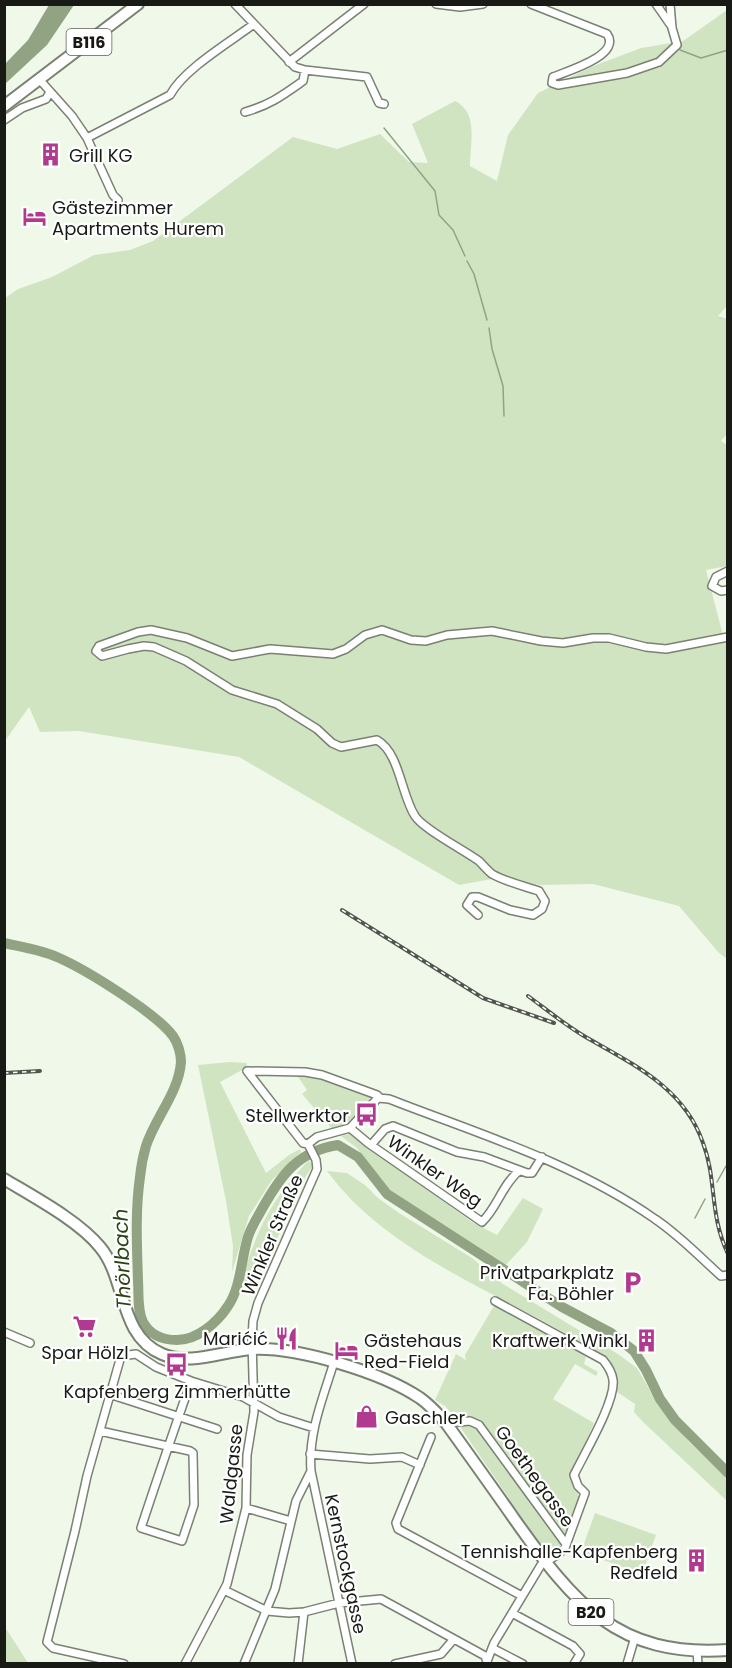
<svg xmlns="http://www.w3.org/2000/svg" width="732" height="1668" font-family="Poppins,sans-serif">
<rect width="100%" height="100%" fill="#f0f9e9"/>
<path fill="#d1e4c2" d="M727,10L728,305L718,316L728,319L727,434L721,441L727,445L728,566L706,570L724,639H727V959L719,953L679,906L593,884L540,885L503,877L459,885L239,757L79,731L40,732L29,707L5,741V298L18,289L52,277L94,255L130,250L153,241L293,137L337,149L380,134L409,162L428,163L412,124L455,101C479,113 470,143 470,166L497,181L508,135L538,93L591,67L641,48L683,41Z
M230,1062L247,1063L246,1068L220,1082L266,1173L289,1155L300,1149L301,1152L272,1180L249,1216L232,1272L233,1246L226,1201L198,1065Z
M296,1074L335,1082L373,1097C361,1110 350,1124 333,1130L302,1094L307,1090Z
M353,1133L365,1145L472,1222L497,1235L523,1198L543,1209L527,1242L505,1266L395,1195L373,1173L357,1148L341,1136Z
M309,1160L313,1166C287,1200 280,1247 255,1279C251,1283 244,1286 239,1289C255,1234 269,1201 309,1160Z
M327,1171L347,1173L365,1185L378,1198L399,1213L472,1258L503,1284L618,1354L637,1368L658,1404L689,1442L727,1478V1501L642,1421L634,1412L635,1404L611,1388L607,1358C517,1299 392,1260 327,1171Z
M495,1304L577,1348L586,1357L584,1364L598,1372L596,1376L575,1364L553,1399L594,1423L571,1476L573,1488L577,1491L580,1501L560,1546L549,1552L544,1550L450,1412L445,1406L435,1400L456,1354L466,1360L465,1355Z
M595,1513L656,1535L642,1574L581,1552Z
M5,1626V1627L28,1663H5Z"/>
<path fill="#91a383" d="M49,5H74L47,45L5,84V64L28,40Z"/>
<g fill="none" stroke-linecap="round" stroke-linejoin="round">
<path stroke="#91a383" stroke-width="1.5" d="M680,50L701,58L728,50
M384,128L435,191L439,215L453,230L465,256
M467,261L474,274L487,320
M489,328L492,349L503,386L504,416
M717,1182L726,1166
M695,1218L705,1199"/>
<path stroke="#91a383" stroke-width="10" d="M4,943C22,947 41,950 57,957C85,969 156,1013 173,1036C178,1043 181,1054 181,1062C179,1092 155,1118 146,1146C143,1156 141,1167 140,1177C135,1212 137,1247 138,1281C139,1294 137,1310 143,1322C150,1335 162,1340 177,1340C197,1340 217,1323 228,1306C241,1287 241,1259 248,1237C251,1227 257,1218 262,1209C281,1175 298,1151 338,1145L358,1157L387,1194L562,1307L611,1333L634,1351L646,1370L660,1399L675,1420L728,1473"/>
<defs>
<path id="minor" d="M235,4L295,67L305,70L367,77L379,103L384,104
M436,4L460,7L483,4
M531,4L607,34C622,55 568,71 553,77L552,83L558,85L627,73L659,62L677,45L672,28L670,4
M656,4L672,27
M289,62L364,4
M39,79L72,116L87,138L113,195L118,200
M245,112C270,105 283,95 303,81L305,70
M4,120L22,108L46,99L50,92
M87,138L170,95C184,69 230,42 254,24
M728,571L716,577L712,586L721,591L728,590
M478,915L467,905L472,897H478L510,910L533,915L542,909L545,901L539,891C524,886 506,882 492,874C487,870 483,865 479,861C464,850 423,829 415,816C401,795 400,753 377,740L341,747L332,743L317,729L277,704L232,690L186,661L154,647L144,646L128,649L102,656L96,651L99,646L138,632L151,630L187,638L232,656L270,649L333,654L346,649L365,635L382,630L411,640L426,641L447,635L492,631L541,641L563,643L593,638H609L646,647L666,649L728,637
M350,1128L368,1143L482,1222C497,1208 502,1185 519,1171
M308,1144L317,1137L350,1128L378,1098L389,1099C479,1134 575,1163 655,1219C679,1235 700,1257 721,1276L728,1275
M308,1144L303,1143L247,1071L305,1072L322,1075L377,1095L380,1098
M371,1145L385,1129L393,1126L457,1152L484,1157L527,1173H532L542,1157
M4,1332L30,1343
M107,1353L121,1356L136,1354L156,1367L191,1381L243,1397L279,1417L314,1428
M121,1356L87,1476L75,1531L47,1642L53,1648L124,1664
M334,1362C323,1398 308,1433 311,1471L352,1664
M109,1394L217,1429
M446,1423L470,1421L479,1425L566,1544
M100,1431L190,1451L193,1453L194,1505L182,1541L141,1528C157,1479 174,1430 191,1381
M431,1437L396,1523L398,1529L522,1596
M310,1454L370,1459L402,1457L420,1465
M246,1508L291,1521
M224,1590L267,1611L289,1613L304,1612L339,1603L381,1599L487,1657L486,1659
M512,1613L573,1646L580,1654L574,1664
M492,1648L523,1664
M697,1651L698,1664
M185,1664L227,1584L246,1508L247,1455L254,1412L252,1341L253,1321L258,1303L317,1169L316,1160L308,1144
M244,1664L275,1589L296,1501L311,1471
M298,1664L304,1612
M395,1664L441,1654L453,1640
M486,1664L494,1643L541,1565L557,1555L565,1548L585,1493L578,1486L574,1475C584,1454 616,1401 613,1380C612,1372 608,1366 603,1360L495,1301
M627,1664L635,1637"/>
<path id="primary" d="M4,106L138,4
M4,1179C34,1197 79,1221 100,1247C127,1279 118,1335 162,1354C189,1366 223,1351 252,1349C298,1347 381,1372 420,1398C430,1405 438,1414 446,1423C469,1455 492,1487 515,1520C573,1602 617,1658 728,1650"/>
</defs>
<use href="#minor" stroke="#798172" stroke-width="10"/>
<use href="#primary" stroke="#798172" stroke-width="14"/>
<use href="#minor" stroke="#fff" stroke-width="7"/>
<use href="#primary" stroke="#fff" stroke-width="10"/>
<defs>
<path id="rail" d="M342,910L483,998L554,1023
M528,996C547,1010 564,1024 584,1036C632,1064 684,1087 703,1143C717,1180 709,1214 728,1254
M4,1073L40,1071"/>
</defs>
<use href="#rail" stroke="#51554e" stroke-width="4"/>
<use href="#rail" stroke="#fff" stroke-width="1.5" stroke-dasharray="4.5" stroke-linecap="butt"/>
</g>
<defs>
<symbol id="building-bare" viewBox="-9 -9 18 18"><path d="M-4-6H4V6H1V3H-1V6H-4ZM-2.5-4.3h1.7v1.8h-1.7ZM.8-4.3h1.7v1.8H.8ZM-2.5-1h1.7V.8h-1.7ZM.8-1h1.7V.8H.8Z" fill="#b1398f" stroke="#fff" stroke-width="2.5" paint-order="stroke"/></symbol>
<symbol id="hotel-bare" viewBox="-9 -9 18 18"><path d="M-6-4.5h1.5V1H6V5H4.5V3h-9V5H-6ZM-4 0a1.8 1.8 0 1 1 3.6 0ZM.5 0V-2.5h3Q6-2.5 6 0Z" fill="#b1398f" stroke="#fff" stroke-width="2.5" paint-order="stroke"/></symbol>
<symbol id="bus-bare" viewBox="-9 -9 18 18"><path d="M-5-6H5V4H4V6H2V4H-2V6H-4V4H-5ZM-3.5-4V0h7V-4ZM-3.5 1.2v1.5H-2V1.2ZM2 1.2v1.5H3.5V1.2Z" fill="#b1398f" stroke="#fff" stroke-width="2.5" paint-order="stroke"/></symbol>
<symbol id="parking-bare" viewBox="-9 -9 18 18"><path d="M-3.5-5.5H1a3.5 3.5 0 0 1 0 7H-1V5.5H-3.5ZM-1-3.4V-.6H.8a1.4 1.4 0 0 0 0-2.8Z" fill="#b1398f" stroke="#fff" stroke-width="2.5" paint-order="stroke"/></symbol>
<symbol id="supermarket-bare" viewBox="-9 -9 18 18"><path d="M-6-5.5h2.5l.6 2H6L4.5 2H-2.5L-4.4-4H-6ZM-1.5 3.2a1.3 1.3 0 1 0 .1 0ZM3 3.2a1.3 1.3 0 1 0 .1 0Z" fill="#b1398f" stroke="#fff" stroke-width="2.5" paint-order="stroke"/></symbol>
<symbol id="restaurant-bare" viewBox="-9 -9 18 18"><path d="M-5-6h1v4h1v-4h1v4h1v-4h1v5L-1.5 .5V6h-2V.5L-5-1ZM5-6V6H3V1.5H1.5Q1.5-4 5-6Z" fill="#b1398f" stroke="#fff" stroke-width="2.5" paint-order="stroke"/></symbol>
<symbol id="shop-bare" viewBox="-9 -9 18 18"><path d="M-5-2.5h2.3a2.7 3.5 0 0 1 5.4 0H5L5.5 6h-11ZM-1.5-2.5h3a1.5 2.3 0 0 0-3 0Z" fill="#b1398f" stroke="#fff" stroke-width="2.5" paint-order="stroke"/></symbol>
</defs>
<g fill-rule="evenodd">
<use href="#building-bare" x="34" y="138" width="33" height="33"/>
<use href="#hotel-bare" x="18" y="200" width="33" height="33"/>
<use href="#bus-bare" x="350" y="1098" width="33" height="33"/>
<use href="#parking-bare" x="616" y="1266" width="33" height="33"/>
<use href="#supermarket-bare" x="68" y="1310" width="33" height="33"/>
<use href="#restaurant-bare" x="270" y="1322" width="33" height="33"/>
<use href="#building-bare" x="630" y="1324" width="33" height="33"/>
<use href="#hotel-bare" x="330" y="1334" width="33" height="33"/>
<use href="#bus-bare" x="160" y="1348" width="33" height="33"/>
<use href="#shop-bare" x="350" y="1400" width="33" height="33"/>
<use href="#building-bare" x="680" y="1544" width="33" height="33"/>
</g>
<g text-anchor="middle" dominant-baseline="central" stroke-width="4.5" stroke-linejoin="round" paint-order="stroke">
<g fill="#fff" stroke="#5d5f5b" stroke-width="1.5">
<rect x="66.5" y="29" width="45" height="26" rx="4.5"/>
<rect x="568.5" y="1599" width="45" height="26" rx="4.5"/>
</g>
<g font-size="16" font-weight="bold" fill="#171a15">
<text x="89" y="42">B116</text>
<text x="591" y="1612">B20</text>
</g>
<g font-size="18" fill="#171a15" stroke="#fff" text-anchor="end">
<text x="69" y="155" text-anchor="start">Grill KG</text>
<text x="52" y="207" text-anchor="start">Gästezimmer<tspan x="52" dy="21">Apartments Hurem</tspan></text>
<text x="349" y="1115">Stellwerktor</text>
<text x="614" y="1272">Privatparkplatz<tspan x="614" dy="21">Fa. Böhler</tspan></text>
<text x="268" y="1338">Marićić</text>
<text x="364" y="1340" text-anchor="start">Gästehaus<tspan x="364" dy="21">Red-Field</tspan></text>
<text x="628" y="1340">Kraftwerk Winkl</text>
<text x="85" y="1352" text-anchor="middle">Spar Hölzl</text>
<text x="177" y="1391" text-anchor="middle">Kapfenberg Zimmerhütte</text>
<text x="385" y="1417" text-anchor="start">Gaschler</text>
<text x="678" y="1551">Tennishalle-Kapfenberg<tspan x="678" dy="21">Redfeld</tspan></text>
</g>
<g font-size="18" fill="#171a15" stroke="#fff">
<text transform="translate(435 1171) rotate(35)">Winkler Weg</text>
<text transform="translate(272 1235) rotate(-67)">Winkler Straße</text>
<text transform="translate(231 1474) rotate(-84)">Waldgasse</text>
<text transform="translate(535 1476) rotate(54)">Goethegasse</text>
<text transform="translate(346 1564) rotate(78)">Kernstockgasse</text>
</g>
<g font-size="20" font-style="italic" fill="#2a4211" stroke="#fff">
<text transform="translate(122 1259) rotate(-92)">Thörlbach</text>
</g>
</g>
<rect width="732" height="1668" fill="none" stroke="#171a15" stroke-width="12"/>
</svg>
